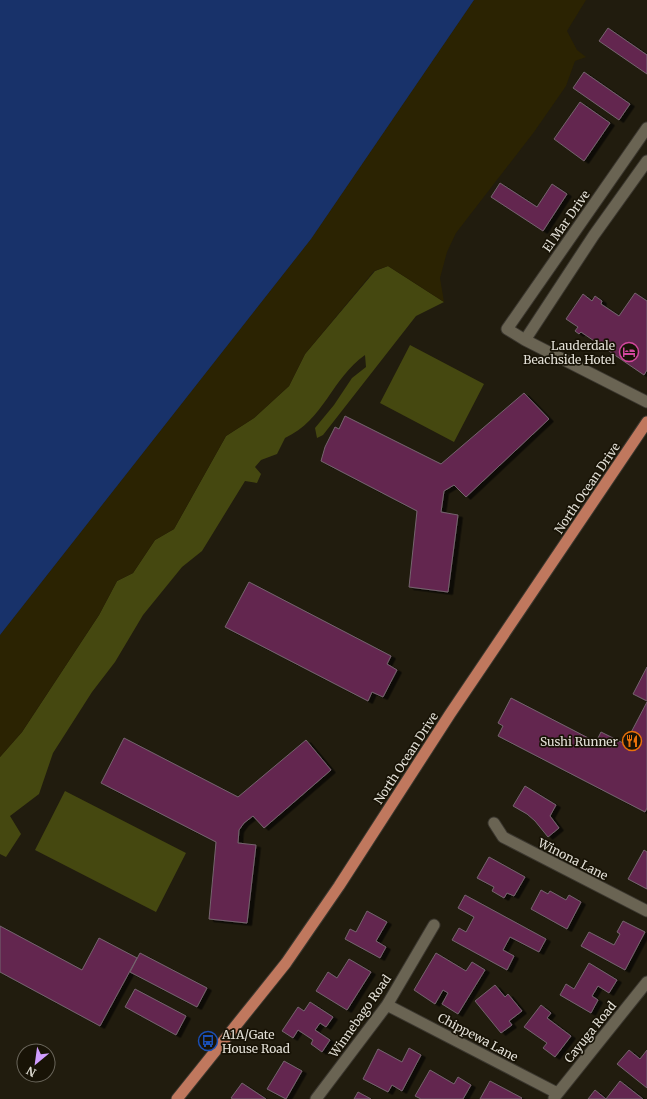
<svg xmlns="http://www.w3.org/2000/svg" width="647" height="1099" font-family="Merriweather,serif">
<defs>
<filter id="shadow"><feDropShadow dx="4.5" dy="2.5" stdDeviation="0" flood-color="#0009"/></filter>
</defs>
<rect width="100%" height="100%" fill="#211c0e"/>
<path fill="#454810" d="M388,266L444,302L416,316L323,435L317,438L315,428L334,405L352,378L366,367L365,355C332,378 324,420 285,438L277,454L261,460L255,467L261,474L257,483L245,481L202,551L182,567L143,615L115,662L92,692L53,753L39,794L10,816L21,834L6,857L0,854V757L22,732L99,615L117,581L133,573L155,540L174,529L226,436L254,418L289,386L305,354L375,271Z
M410,345L484,384L454,442L380,403Z
M65,791L186,853L156,912L35,850Z"/>
<path fill="#2b2302" d="M474,0H586L567,31L577,50L586,57L575,61L566,86L534,132L456,233L447,252L440,278L444,302L388,266L374,271L305,354L289,386L254,418L226,436L174,529L155,540L133,573L117,581L99,615L22,732L0,757V635L311,239Z"/>
<path fill="#18326a" d="M0,0H474L311,239L0,635Z"/>
<path fill="#63264f" stroke="#75646e" filter="url(#shadow)" d="M608,28L647,55V74L599,41Z
M584,72L630,104L619,120L573,88Z
M580,102L610,123L584,161L554,139Z
M500,183L537,207L552,184L567,194L543,231L491,197Z
M635,293L647,301V370L644,375L581,332L579,334L575,331L578,327L566,319L583,294L592,301L595,296L602,301L601,304L619,316Z
M524,393L549,419L466,497L454,485L444,491L441,512L458,515L448,592L409,587L417,511L321,461L325,447L335,427L339,429L345,416L441,464Z
M249,582L391,656L387,664L397,670L383,697L372,692L368,701L225,627Z
M647,667V701L633,694Z
M511,698L596,742L601,732L625,744L647,702V808L645,812L498,736L503,726L498,723Z
M124,738L238,797L306,740L331,770L264,828L253,816L244,823L239,830L238,843L256,845L247,923L209,919L216,842L101,783Z
M525,786L556,805L550,816L559,828L548,837L535,821L527,814L513,806Z
M644,850L647,852V889L628,879Z
M489,857L525,877L514,896L507,893L504,898L492,891L494,887L477,878Z
M541,890L548,894L550,891L566,900L569,895L581,902L567,929L531,909Z
M465,895L546,939L539,952L510,937L503,950L514,956L507,970L452,940L459,928L466,932L474,917L458,908Z
M367,911L387,922L376,941L386,947L380,958L345,939L350,929L356,932Z
M623,921L645,932L625,970L581,946L589,932L614,945L620,934L617,932Z
M0,926L82,970L99,938L137,958L100,1026L0,972Z
M140,953L207,988L197,1007L130,972Z
M436,953L466,971L472,962L485,970L458,1014L442,1004L448,993L443,990L435,1004L414,990Z
M349,959L371,972L347,1010L316,991L328,972L337,978Z
M589,963L617,980L609,993L598,986L592,996L598,1000L591,1013L560,995L566,984L574,989Z
M495,985L505,997L508,994L522,1011L509,1021L512,1025L501,1033L475,1001Z
M135,989L186,1016L176,1035L125,1007Z
M310,1002L333,1017L326,1027L320,1023L315,1030L330,1040L322,1052L311,1044L313,1040L298,1030L293,1038L282,1031L298,1007L304,1011Z
M541,1005L551,1013L547,1018L571,1036L555,1057L543,1048L547,1043L524,1027Z
M409,1048L421,1055L402,1091L392,1085L388,1092L363,1079L378,1049L402,1062Z
M629,1050L640,1059L647,1050V1088L617,1064Z
M284,1061L302,1071L286,1099L267,1089Z
M430,1070L454,1084L458,1077L471,1085L463,1099H421L415,1096Z
M490,1081L522,1098L521,1099H480Z
M620,1081L643,1099H588L595,1090L606,1099Z
M242,1083L266,1099H233L231,1098Z
M358,1092L371,1099H354Z"/>
<g fill="none" stroke-linecap="round" stroke-linejoin="round">
<defs>
<path id="minor" d="M647,128L507,329L525,340L647,402
M525,340L594,235L647,161
M494,823L503,837L647,911
M387,1005L557,1093
M554,1098L647,982
M316,1099L387,1005L434,925"/>
<path id="primary" d="M177,1099L286,963L339,886L450,714L647,422"/>
</defs>
<use href="#minor" stroke="#3b372f" stroke-width="13"/>
<use href="#primary" stroke="#3b372f" stroke-width="13"/>
<use href="#minor" stroke="#6a6453" stroke-width="11"/>
<use href="#primary" stroke="#c0785e" stroke-width="11"/>
</g>
<defs>
<symbol id="hotel-ring" viewBox="-11 -11 22 22"><circle r="9.5" fill="#181306" stroke="#d1479c" stroke-width="1.5"/><path d="M-6-4.5h1.5V1H6V5H4.5V3h-9V5H-6ZM-4 0a1.8 1.8 0 1 1 3.6 0ZM.5 0V-2.5h3Q6-2.5 6 0Z" fill="#d1479c"/></symbol>
<symbol id="restaurant-ring" viewBox="-11 -11 22 22"><circle r="9.5" fill="#181306" stroke="#e8710a" stroke-width="1.5"/><path d="M-5-6h1v4h1v-4h1v4h1v-4h1v5L-1.5 .5V6h-2V.5L-5-1ZM5-6V6H3V1.5H1.5Q1.5-4 5-6Z" fill="#e8710a"/></symbol>
<symbol id="bus-ring" viewBox="-11 -11 22 22"><circle r="9.5" fill="#181306" stroke="#1a4fb4" stroke-width="1.5"/><path d="M-5-6H5V4H4V6H2V4H-2V6H-4V4H-5ZM-3.5-4V0h7V-4ZM-3.5 1.2v1.5H-2V1.2ZM2 1.2v1.5H3.5V1.2Z" fill="#1a4fb4"/></symbol>
</defs>
<g fill-rule="evenodd">
<use href="#hotel-ring" x="618" y="341" width="22" height="22"/>
<use href="#restaurant-ring" x="621" y="730" width="22" height="22"/>
<use href="#bus-ring" x="197" y="1030" width="22" height="22"/>
</g>
<g text-anchor="middle" dominant-baseline="central" stroke-width="3.5" stroke-linejoin="round" paint-order="stroke">
<g font-size="12" fill="#e3e0d7" stroke="#181306">
<text transform="translate(566 221) rotate(-55)">El Mar Drive</text>
<text transform="translate(587 488) rotate(-56)">North Ocean Drive</text>
<text transform="translate(406 758) rotate(-57)">North Ocean Drive</text>
<text transform="translate(573 859) rotate(27)">Winona Lane</text>
<text transform="translate(360 1016) rotate(-55)">Winnebago Road</text>
<text transform="translate(590 1032) rotate(-51)">Cayuga Road</text>
<text transform="translate(478 1037) rotate(28)">Chippewa Lane</text>
</g>
<g font-size="12" fill="#e3e0d7" stroke="#181306" text-anchor="end">
<text x="615" y="345">Lauderdale<tspan x="615" dy="14">Beachside Hotel</tspan></text>
<text x="618" y="741">Sushi Runner</text>
<text x="222" y="1034" text-anchor="start">A1A/Gate<tspan x="222" dy="14">House Road</tspan></text>
</g>
</g>
<g transform="translate(36 1063) rotate(209)"><circle r="19" fill="#181306" stroke="#69655a"/>
<path d="M0-3L7 15L0 10L-7 15Z" fill="#d09dfe"/>
<text y="-6" font-size="11" font-weight="bold" text-anchor="middle" fill="#e3e0d7">N</text>
</g>
</svg>
